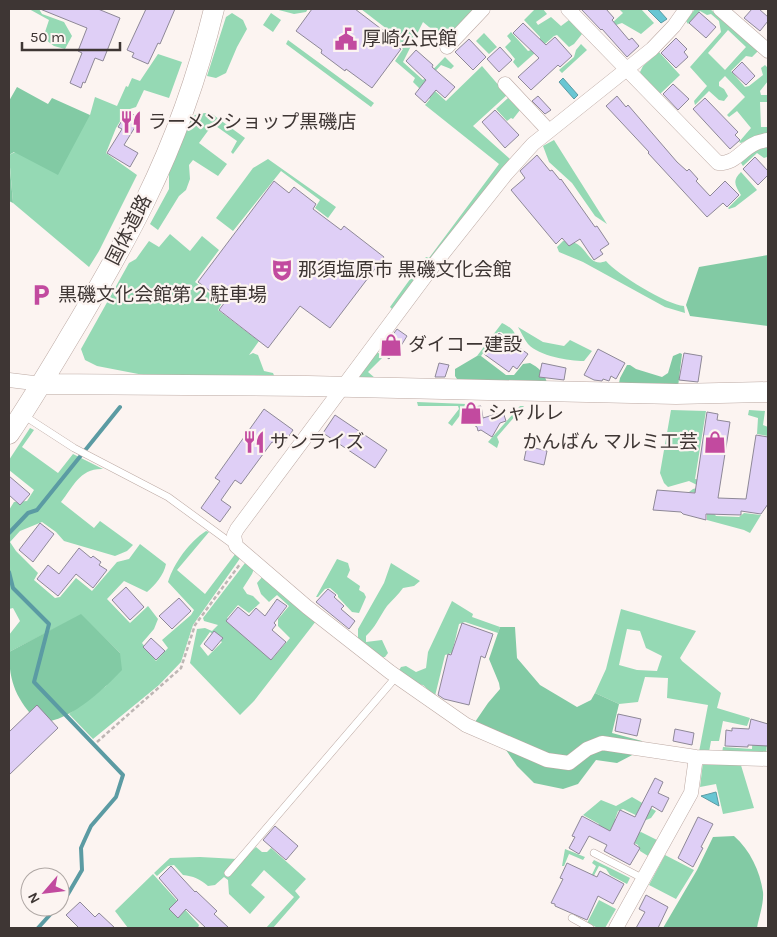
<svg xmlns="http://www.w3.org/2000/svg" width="777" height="937" font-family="Karla,'Noto Sans JP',sans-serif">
<rect width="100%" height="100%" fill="#fcf4f1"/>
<path fill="#95d9b4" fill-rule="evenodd" d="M29,9H39L42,14L64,22L72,36L65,49L54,46L46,40L45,32L49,20Z
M275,9H308L306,12L294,14Z
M361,9H474L447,37H441L423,22L403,62L423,80L445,57L454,66L451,69L441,65L425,82L446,101L482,66L507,95L473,126L511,160L393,310L390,307L426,257L429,258L499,164L425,105L430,99L413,82L415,78L395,61L403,49L395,41L396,36Z
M535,9H543L547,14L536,22L538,25L551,17L561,26L569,20L582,34L574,44L569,47L557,35L554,36L518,68L513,62L515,59L505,47L511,41L507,36L511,32L528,51L531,50L540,41V37L524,20Z
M619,9H641L654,23L641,34L622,23L616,25L613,22L623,13Z
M695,9H710L759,50L752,57L746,56L731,71L745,87L749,86L763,75L761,68L765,65L768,68V81L760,91L761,95H768V102H760L761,127H768V135L752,138L741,143L739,142L751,128L737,111L729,117L727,115L745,97L725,76L719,82V86L724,89L728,96L724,101L719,100L709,91L695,105L694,101L707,86L690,67L721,32L719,21L711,14L707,15L700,11L688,24L686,21ZM728,30L746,47L725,70L708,53Z
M232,13L243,20L247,29L237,47L226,73L216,78L207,76L226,17Z
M271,13L281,20L273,32L263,25Z
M484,33L497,47L489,54L476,41Z
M288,40L374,103L371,107L286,44Z
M581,44L587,50L562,73L559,70L574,57L576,50Z
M659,52L680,75L660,94L643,78L640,72L643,66Z
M158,54L182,62L169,98L144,90L136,107L127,110L116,128L106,153L137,175L99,251L89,267L13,203L9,155L90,115L95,97L117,106L126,86L128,87L132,78L140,81Z
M508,98L520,110L513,119L511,118L507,121L496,109Z
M205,113L212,114L245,138L233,154L231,152L237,141L213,124L199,143L227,164L218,176L193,160L189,165L190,179L186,190L179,196L158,230L150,224L169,189V170L188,123L195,115Z
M554,140L607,224L595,216L572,183L549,162L543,146Z
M768,146L767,157L764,158L757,153L743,166L741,163C746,152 758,150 768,146Z
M268,159L336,207L328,218L315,208L320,200L281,171L233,231L216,218L253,168Z
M741,172L757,190L735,207L729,209L728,208L741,195C735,186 732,180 741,172Z
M170,234L190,251L202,236L219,250L195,282L222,303L218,310L259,341L249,355L253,353L258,355L264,371L273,373L276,380L159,378L97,366L85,360L81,349L129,263L136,259L149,241L159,247Z
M563,241C566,241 572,241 575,243C588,248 589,268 606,261C617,274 667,305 684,306L685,313L665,307L583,262L559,252L557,247Z
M502,323C510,327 518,332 515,342L501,332H498L481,356H477Z
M518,327L543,342L564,346L570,340L592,351L584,361C569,361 539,356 528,344C524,339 521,332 518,327Z
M375,350L383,357L368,372L375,378L354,379Z
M417,402L467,404V406L452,426L448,423L459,409L458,406H418Z
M520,406H524L497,437L499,442L497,448L488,442Z
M671,410L706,411L695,479L717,482L712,511L716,516L739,517L744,513L761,515L750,533L744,530L707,520V513L698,493L689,492L693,489L701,487L689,481L668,487L664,483L660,473Z
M749,410L765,411L763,425L768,427V436L757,434L758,418L748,415Z
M30,428L34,430L22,447L58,473L73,454L103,469C80,468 73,487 61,502L94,528L100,521L133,545L127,551L115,556L64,541L56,532L42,522L20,531L10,542L16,551L38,573L34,580L55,598L60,597L76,578L92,591L117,562L129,559L140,544L166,564C164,575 155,585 147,592L124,581L107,599L130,623L148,606L158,619L154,629L142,643L156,661L168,648L162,640L191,615L194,610L168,582C174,563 189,542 206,531L209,532L177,570L205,594L236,553L241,557L193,625L181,662L159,685L93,739L69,714L106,686L120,653L81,615L9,652V635L20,621L13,608L9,609V510L14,502L27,501L34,490L9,470V460Z
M337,559L348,563L350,570L347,577L360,586L359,590L364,593L366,597L359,613L352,612L338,597V595L330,588L325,589L318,597H316Z
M245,563L254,569L252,574L243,588L247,594L253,596L260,603L249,613L238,605L227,618L273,658L290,638L278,626V619L289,606L277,595L269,602L261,594L257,583L263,576L316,621L254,701L240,715L190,663L197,629L205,628L212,631L218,625L204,621L203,618ZM210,632L222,642L208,656L200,646Z
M391,563L420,581L414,586L403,588C398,595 392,600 387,606C380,616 375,628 366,636V642L382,640L388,653L385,657H379L358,641V629L384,583Z
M452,601L473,614L472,617L500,627L498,633L465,622L459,624L452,653L445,655L435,696L423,685L415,684L398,672L401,667L406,666L416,672L426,668L428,652Z
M621,609L696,631L680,658L682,661L721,693L717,708L750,718L747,726L723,721L719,741H711L709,752H699L708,705L667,698L668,678L645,677L638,702L619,704L595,693L606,669ZM627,629L640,631L646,648L662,656L657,671L637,670L619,665Z
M753,729L766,732L768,731L766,754L722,753L723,747L752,749Z
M703,762H740L754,808L723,814L716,784L700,787Z
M632,797L656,811L651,818L646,820L623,809L618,811L615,819L616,824L636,834L641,832L657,840L648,856L640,851L638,845L613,832L594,835L599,824L583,815L601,800L616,806Z
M256,847L262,852H267L271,848L306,879L295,891L300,897L273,928H266L294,897L264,870L251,885L265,897L250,914L229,894L228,880L224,877L215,885L208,886C200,879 193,876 183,875L174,865L168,866L157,876L154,873L170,858L200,857L237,859L248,854Z
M565,849L585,857L583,860L569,854L564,866H562Z
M665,855L694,870L676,899L649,885Z
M594,860L630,878L627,884L610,875L606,869L599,866L589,885H587L596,866L592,863Z
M153,874L199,925L198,928H128L115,911Z
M599,900L616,909L605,928H598L587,923Z"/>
<path fill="#82caa4" d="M17,87L48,104L52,98L90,115L58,175L14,152L9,155V101Z
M9,158L13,203L9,201Z
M768,255V326L690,316L686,305L699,267Z
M680,353L682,354L678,387L621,386L619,383L620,378L627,365H630L636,369L662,377L668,373L673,356Z
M477,356H481L506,375H514L523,364L530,363C538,367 546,374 547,384L459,382L455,376V369Z
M81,614L120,653L122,670C106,687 77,714 54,720C50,722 43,721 38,722C17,700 9,683 9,652Z
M500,627H515L517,658L540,685L577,707L591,700L595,693L619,704L612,733L642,741L638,752L617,763L596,760L578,784L563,789L534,783L517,766L506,750L475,722L488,703L500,689L499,683L489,659Z
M734,836C750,850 760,871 763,892C764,903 759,917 757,928H663L697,870L713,837Z"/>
<path fill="#68c6d3" stroke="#5b9ba3" d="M647,9H658L667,19L661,23Z
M563,78L578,95L574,99L559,82Z
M716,792L719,806L701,796Z"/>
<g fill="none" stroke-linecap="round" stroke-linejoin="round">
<path stroke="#5b9ba3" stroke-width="4" d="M9,533L28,513L37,510L120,407
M9,572L13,588L49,624L34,682L123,775L116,797L91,826L85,839L81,848L82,870L68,894L60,904
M38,928L57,907"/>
</g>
<path fill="#dfcff6" stroke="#8e8897" d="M40,9H98L120,18L103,61L95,58L85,83L83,82L81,88L70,83L82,53L78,51L87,28Z
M146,9H175L160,44L158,43L148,64L132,57L134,53L127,50Z
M312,9H355L393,38L390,42L401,49L372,88L346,69L345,71L321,53L322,50L296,31Z
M581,9H606L614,18L612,20L629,40L632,38L639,46L627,57L602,29L601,30Z
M752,9H759L768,17V21L760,31L744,18Z
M699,12L716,27L706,38L689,23Z
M523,23L546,45L555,37L572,56L560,67L558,65L531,90L518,77L539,58L513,33Z
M676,38L687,49L684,52L688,57L676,68L661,53Z
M469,39L486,57L473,70L455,52Z
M500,47L512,60L499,72L487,59Z
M416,50L433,65L432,67L455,87L445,98L436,90L425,103L415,94L426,80L406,61Z
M742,62L755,76L746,85L732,72Z
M673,84L689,99L678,110L663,94Z
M538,96L551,110L545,114L532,101Z
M617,96L626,107L628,105L677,162L687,171L689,169L698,179L696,181L710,196L725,181L739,195L727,207L723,203L707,217L648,153L649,152L606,106Z
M705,98L738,132L735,135L740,140L730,149L693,109Z
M495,110L519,135L505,148L482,122Z
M128,111L140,119L124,145L138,153L130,167L107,153L122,129L118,127Z
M537,155L550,171L552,170L560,180L561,179L595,227L597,226L609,244L600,250L603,254L594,260L580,239L569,246L562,238L556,244L511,190L525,178L520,171Z
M755,157L768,171V175L758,185L743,169Z
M274,181L289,193L294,187L316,204L313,209L341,230L344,226L384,257L330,328L300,306L268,348L219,310L225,302L198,282Z
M397,329L407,336L396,354L394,352L389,359L380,352Z
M499,333L528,354L517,369L513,366L509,372L484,354Z
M598,349L625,363L616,379L611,376L609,381L603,379L602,381L594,380L584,375Z
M684,353L702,356L698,382L679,380Z
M439,363L449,365L445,377H435Z
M542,363L566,368L564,380L539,377Z
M481,406L483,418L503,412L506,421L500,423L492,437L481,430L478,431L477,427L461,417L466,408Z
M264,409L293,430L281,448L272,442L241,484L235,480L221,500L231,507L220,522L201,508L220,481L215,478Z
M707,412L718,414L717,420L730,422L718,498L746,499L756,435L768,437V504L761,514L741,511V515L706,514V520L683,514L681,512L653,510L657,490L695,493Z
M335,415L387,450L375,468L323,433Z
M527,446L547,451L544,465L524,460Z
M9,476L30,494L20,505L9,495Z
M40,523L54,534L33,562L19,550Z
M79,548L91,558L93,556L101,562L99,565L107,570L93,588L76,574L58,596L37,579L48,565L59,574Z
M126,587L144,607L130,620L112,600Z
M328,589L336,595L334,597L344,606L341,609L355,621L349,629L316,602Z
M179,598L191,611L172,629L159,616Z
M277,599L287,606L274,623L276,625L272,630L286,642L271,660L226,621L238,607L249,616L256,608L265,616Z
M462,623L493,634L485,658L481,656L469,705L444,699L438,695L448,654L451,655Z
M214,631L223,638L212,651L204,644Z
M151,638L165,651L156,660L143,647Z
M37,705L58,728L9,775V732Z
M618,714L641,719L637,736L615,731Z
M751,719L768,724V746L748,745V747L725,746L726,730L732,731V728L749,729Z
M675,729L694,733L692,745L673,741Z
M655,778L663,782L658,793L669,798L662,812L652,806L634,844L640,848L630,865L604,851L607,845L589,836L579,854L569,848L575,837L572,836L582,816L610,831L620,810L635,817Z
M698,817L713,824L701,847L703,848L693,867L678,858Z
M275,826L298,846L286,860L263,840Z
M567,863L597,877L600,871L624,884L613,904L598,896L587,920L555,906V904L551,903L563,879L560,878Z
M171,866L195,892L196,891L217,911L214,914L229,928H206L186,909L178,918L169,909L178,900L159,878Z
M646,895L668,907L658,928H636L645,912L639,909Z
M80,902L95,917L99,913L115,928H79L66,915Z"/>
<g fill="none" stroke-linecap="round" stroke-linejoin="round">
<defs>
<path id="lane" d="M23,415L74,448L168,497L235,546
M594,853L644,879
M228,873L396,677
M572,918L590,928"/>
<path id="street" d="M568,9L718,163C740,164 742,143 768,140
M686,9L674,26L652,49L533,144L506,174L433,266L237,529L234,535L236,546L307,607L390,672L466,725L547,760L569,763L587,749L602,743L696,757L768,759
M720,9L768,51
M447,47L483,9
M505,84L549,131
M9,380L42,384
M616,928L691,793L696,757"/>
<path id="secondary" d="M42,384L308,386L676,394L768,392
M9,434C34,397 56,359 79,321C102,282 125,242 145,201C175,140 198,75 214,9"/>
</defs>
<use href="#lane" stroke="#bca9a3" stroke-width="8"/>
<use href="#street" stroke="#bca9a3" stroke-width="15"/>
<use href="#secondary" stroke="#bca9a3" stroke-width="21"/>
<path stroke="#beb6b4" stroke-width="2.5" stroke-dasharray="4 2.5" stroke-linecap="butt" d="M97,742L181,668L195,625L240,564"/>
<use href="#lane" stroke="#fff" stroke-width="7"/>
<use href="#street" stroke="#fff" stroke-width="14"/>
<use href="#secondary" stroke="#fff" stroke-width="20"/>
</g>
<defs>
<symbol id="civic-bare" viewBox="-9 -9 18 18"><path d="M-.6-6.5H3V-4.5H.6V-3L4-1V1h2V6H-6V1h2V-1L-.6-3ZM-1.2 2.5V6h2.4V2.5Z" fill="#c24a9f" stroke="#fcf4f1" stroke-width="2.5" paint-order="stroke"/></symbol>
<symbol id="restaurant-bare" viewBox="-9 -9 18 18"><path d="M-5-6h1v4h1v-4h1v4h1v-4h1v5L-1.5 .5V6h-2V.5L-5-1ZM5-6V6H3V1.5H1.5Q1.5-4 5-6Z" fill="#c24a9f" stroke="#fcf4f1" stroke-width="2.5" paint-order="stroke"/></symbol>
<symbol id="theatre-bare" viewBox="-9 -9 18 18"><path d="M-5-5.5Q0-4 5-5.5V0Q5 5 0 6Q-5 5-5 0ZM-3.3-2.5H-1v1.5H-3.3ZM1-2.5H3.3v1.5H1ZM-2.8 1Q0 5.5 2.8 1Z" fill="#c24a9f" stroke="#fcf4f1" stroke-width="2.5" paint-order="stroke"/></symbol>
<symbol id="parking-bare" viewBox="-9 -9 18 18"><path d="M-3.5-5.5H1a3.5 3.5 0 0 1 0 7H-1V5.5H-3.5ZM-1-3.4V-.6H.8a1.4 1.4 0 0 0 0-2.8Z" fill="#c24a9f" stroke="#fcf4f1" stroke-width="2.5" paint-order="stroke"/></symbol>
<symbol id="shop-bare" viewBox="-9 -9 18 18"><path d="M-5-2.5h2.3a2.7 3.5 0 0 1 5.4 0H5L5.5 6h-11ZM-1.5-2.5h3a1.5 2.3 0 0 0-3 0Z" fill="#c24a9f" stroke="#fcf4f1" stroke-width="2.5" paint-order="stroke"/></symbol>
</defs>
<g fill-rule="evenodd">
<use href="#civic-bare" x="330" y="23" width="32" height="32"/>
<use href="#restaurant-bare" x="115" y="106" width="32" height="32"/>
<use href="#theatre-bare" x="266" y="254" width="32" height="32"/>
<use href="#parking-bare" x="25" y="279" width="32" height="32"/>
<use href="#shop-bare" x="375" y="329" width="32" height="32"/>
<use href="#shop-bare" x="455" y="397" width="32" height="32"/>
<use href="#restaurant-bare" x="238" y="426" width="32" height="32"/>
<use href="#shop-bare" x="699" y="426" width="32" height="32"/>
</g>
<g text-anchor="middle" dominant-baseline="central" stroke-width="4.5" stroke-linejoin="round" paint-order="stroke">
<g font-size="19" fill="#3e3634" stroke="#fcf4f1" text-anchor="start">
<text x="362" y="39">厚崎公民館</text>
<text x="148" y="122">ラーメンショップ黒磯店</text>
<text x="298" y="270">那須塩原市 黒磯文化会館</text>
<text x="58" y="295">黒磯文化会館第２駐車場</text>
<text x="408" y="345">ダイコー建設</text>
<text x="488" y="413">シャルレ</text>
<text x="270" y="442">サンライズ</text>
<text x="698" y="442" text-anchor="end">かんばん マルミ工芸</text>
</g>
<g font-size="19" fill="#3e3634" stroke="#fcf4f1">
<text transform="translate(129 230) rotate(-63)">国体道路</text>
</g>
</g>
<rect width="777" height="937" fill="none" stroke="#3e3634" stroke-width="20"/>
<g transform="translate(45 892) rotate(242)"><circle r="24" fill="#fcf4f1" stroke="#b0a8a5"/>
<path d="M0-4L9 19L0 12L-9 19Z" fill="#c24a9f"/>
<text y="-8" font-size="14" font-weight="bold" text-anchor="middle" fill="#3e3634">N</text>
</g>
<path d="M22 42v8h98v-8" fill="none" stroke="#3e3634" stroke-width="2.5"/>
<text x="30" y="42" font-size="15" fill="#3e3634" stroke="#fcf4f1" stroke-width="4" paint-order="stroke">50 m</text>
</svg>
